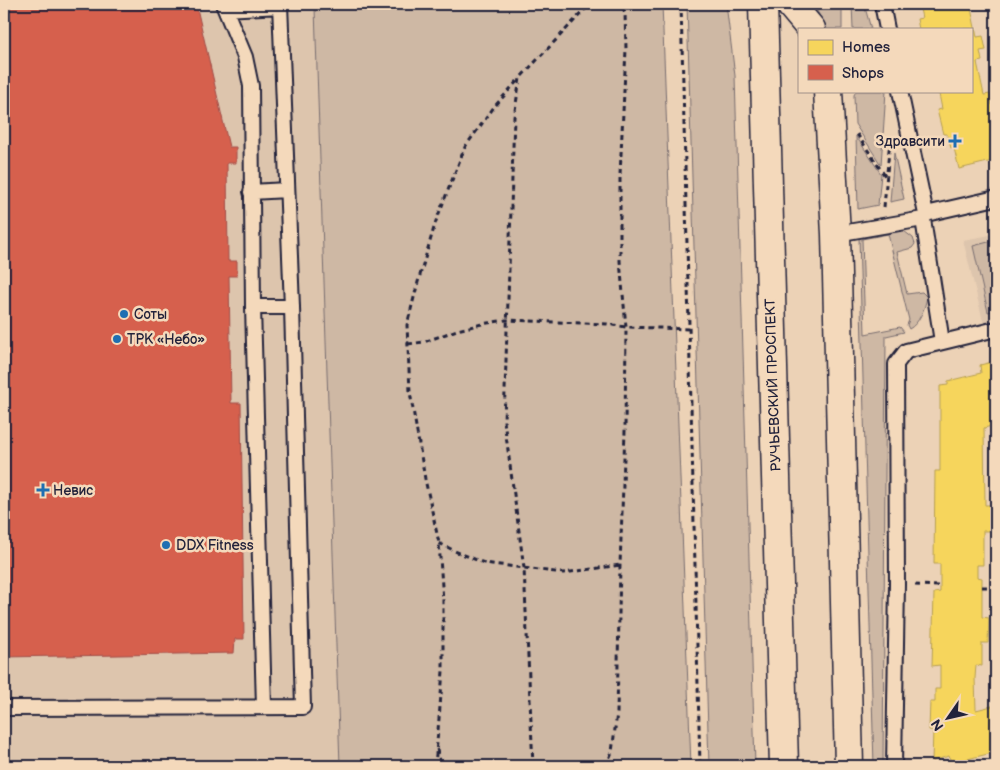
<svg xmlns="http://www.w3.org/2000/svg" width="1000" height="770" font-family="'Balsamiq Sans',sans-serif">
<rect width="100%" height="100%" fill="#ecd2b6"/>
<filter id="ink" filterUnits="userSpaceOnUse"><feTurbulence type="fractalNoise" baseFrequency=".02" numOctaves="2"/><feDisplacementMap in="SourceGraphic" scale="10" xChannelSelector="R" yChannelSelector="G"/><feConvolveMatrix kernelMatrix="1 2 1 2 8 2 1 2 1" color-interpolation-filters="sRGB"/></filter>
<g filter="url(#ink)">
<path fill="#ddc5ad" d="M4,4H315L340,766H4Z
M996,234V339L988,341L963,240Z"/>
<path fill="#ceb8a4" stroke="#786d70" d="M409,4H662L691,766H340L315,8Z
M687,4H726L735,76L755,766H709Z
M813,4H842V29H827Z
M852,4H864L871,29H853Z
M856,91H886L881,165L855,124L854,95Z
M856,136L881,174L878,205L858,209Z
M894,153L904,199L890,202Z
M900,228L913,238L915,244L912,248L897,252L907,294L922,292L927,297C925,308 919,324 909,329L907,325L909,320L888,234L862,239L865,334L900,327L904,332L886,336L883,766H874L859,237Z
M996,240V310L988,312L973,246Z"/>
<path fill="#f6d55c" stroke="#b69f52" d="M919,4H970L977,37L983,36L986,50L980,51L982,61L977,62L984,95L990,94L992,105L996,104V160L959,169L954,148H951L947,134H943L937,110L942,109L939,94L943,93L942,91H971V29H919L917,19L922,18Z
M996,361V425L984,428L985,505H990V531H983V565H977V577L982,578V617L989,618L988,643H982V666L976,665L975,678L976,710L996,705V752L951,763L949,756L932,761L933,730H929L930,702H935V689H940V665L932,666L934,593L940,592V564H934L935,471H940V386L948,385V381L981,373L980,365Z"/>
<path fill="#d6604d" stroke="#a04d48" d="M4,4H196L229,147H236V163H227L228,261H237V276H229L231,403H241L244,639H235L234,653L4,657Z"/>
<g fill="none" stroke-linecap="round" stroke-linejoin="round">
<defs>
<path id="service" d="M223,4L245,57L251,86L253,307L264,707
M882,4L887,29
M225,9L281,6
M900,91L926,214
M251,192L287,190
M923,219L942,342
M836,234L923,219L926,214L996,198
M253,307H292
M4,708L303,707L292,307L280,4
M894,766L897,584L896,364L906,351L996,329"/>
<path id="minor" d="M763,4L784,766
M790,4L811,29
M828,91L836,234L849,766"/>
</defs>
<use href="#service" stroke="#22223b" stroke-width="18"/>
<use href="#minor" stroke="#22223b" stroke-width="31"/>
<path stroke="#22223b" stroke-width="3" stroke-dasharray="5 4" stroke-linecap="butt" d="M681,4L700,766
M857,134L885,176
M884,207L890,139
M408,344L424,342L457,330L482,324L506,320L607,324L626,327L689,329
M439,543L457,552L484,563L563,573L620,565
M915,585L940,586
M982,587H996
M437,749L441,766
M435,766L443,671V601L439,543L425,479L410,392L407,325L418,282L436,221L465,147L494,107L520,78
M533,766L524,568L504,421L514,117L520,78L590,4
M606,766L612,752L617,713L620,565L625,431L626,327L620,261V175L626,49L625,13L622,4"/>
<use href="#service" stroke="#f4d9bb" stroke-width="14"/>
<use href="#minor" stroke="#f4d9bb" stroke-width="28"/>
</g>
</g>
<g fill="#1f6fb2" stroke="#f4d9bb" stroke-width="2">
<path d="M952.5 133.5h5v5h5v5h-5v5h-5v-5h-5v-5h5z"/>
<circle cx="124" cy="314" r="5"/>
<circle cx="117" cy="339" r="5"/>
<path d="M40.5 482.5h5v5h5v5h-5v5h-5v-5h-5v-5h5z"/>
<circle cx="166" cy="545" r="5"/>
</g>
<g text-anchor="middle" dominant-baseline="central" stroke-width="5" stroke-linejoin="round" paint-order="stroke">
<g font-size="14" fill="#22223b" stroke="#f4d9bb" text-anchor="start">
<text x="945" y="141" text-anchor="end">Здравсити</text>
<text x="134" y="314">Соты</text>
<text x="127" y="339">ТРК «Небо»</text>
<text x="53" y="490">Невис</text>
<text x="176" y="545">DDX Fitness</text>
</g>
<g font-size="14" fill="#22223b" stroke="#f4d9bb">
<text transform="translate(773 385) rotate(-92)">РУЧЬЕВСКИЙ ПРОСПЕКТ</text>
</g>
</g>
<rect width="1000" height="770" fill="none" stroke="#f4d9bb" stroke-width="20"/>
<rect x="10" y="10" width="980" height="750" fill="none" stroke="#22223b" stroke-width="2" filter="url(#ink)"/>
<rect x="798" y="28" width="175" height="65" fill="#f4d9bb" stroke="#a09088"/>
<rect x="808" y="40" width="25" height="15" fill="#f6d55c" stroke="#a09088"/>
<text x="842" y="52" font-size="15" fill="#22223b">Homes</text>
<rect x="808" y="65" width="25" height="15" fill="#d6604d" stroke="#a09088"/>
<text x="842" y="78" font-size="15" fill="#22223b">Shops</text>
<g transform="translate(948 718) rotate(236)" stroke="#f4d9bb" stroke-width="4" paint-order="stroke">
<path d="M0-4L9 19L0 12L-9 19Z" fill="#22223b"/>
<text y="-8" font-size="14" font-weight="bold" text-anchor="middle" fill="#22223b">N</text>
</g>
</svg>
